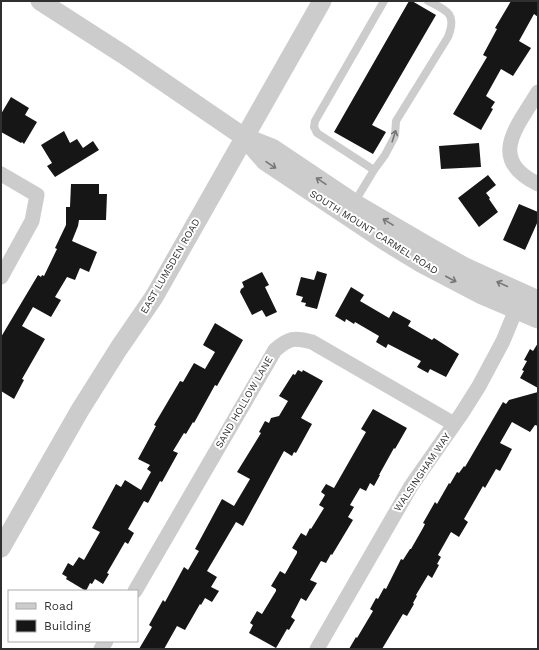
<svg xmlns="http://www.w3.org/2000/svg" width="539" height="650" font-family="'Work Sans',sans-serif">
<rect width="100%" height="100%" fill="#fff"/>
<path fill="#161616" d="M409,1H412L436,15L372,125L386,132L373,154L334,132Z
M511,1H538V17L534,14L519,41L531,48L513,76L501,69L486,96L495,102L491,108L493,109L481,130L453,114L487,57L483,55L497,29L495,28Z
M11,97L29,108L25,115L37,122L24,144L22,142L21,143L1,132V114Z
M64,131L70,143L77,139L83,148L93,141L99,150L55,177L47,166L52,163L41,145Z
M479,143L481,167L441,169L439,146Z
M488,175L496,185L486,193L490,198L489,199L498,212L479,227L458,198Z
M71,184H99V194H107L106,220H79L78,226L72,241L97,252L89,272L80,268L75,280L67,277L55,297L61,300L51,317L33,307L22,326L45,339L22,379L24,380L14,399L1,391V337L38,275L41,277L42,275L44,276L57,249L55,248L66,225V207H70Z
M519,204L538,212V221L525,250L503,240Z
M317,271L327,274L317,309L305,306L306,303L301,302L303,297L296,295L301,277L314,280Z
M262,272L269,285L265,287L277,312L266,317L262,310L252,315L240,292L241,289L244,287L242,282Z
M351,287L364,295L360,301L389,318L393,311L411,321L408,326L432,340L434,338L459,354L446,377L430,369L428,373L417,367L421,361L388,344L386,348L376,342L379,336L355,322L354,324L346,319L345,322L335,316Z
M215,323L243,340L217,386L215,385L194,423L193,422L186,434L184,433L173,451L178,453L162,482L160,481L148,503L144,501L128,529L134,533L128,544L125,542L107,573L109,574L103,584L95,579L92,584L90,583L86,591L66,579L67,577L62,574L68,563L73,566L79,557L84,560L100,532L92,528L116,484L121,487L125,480L141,490L151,472L147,469L150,465L138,459L156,426L154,425L180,381L183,382L194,363L205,369L215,352L203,345Z
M538,343V388L520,378L524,371L522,370L527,361L524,360L530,349L533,351Z
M298,370L302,372L303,370L323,381L301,418L312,424L296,453L294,452L292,456L284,451L243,526L236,522L207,571L217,577L211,587L219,591L212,602L205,598L201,605L200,604L185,630L177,626L164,649H139L152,627L149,625L163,600L165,602L184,567L188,570L199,551L195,549L222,499L234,506L250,479L237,472L261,433L259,432L265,421L269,423L271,418L279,416L288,401L279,396L293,374L295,375Z
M538,392V426L535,425L530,432L512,422L500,443L512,449L500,471L496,469L485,488L483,486L464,519L468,522L459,537L451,532L438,555L441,557L437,564L439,565L432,578L428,575L416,595L417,596L413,603L414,604L407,616L403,614L382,649H349L356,637L357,638L373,611L370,609L376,598L378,599L384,588L386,589L401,559L403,560L410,549H411L423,528L425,524L423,523L435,502L437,504L449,483L450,484L457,472L459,473L464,466L465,467L503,402L506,404L509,400Z
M373,409L407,428L395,449L394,448L379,475H380L374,486L370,483L366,491L360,488L350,505L354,507L348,517L353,520L332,555L331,554L326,563L321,561L310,580L317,583L306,601L301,598L291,617L295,620L289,630L287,629L276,648L249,633L253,625L250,623L257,611L262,614L276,591V589L271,586L280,571L285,574L297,553V551L292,548L301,533L306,536L310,528L311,529L324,508L319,505L325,495L321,492L326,484L334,488L366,432L361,429Z"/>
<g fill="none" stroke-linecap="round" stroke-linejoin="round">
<path stroke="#ccc" stroke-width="8" d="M374,170L317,133L314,127L315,121L384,1
M354,203L374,170L385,155L395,136L396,121L448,37C457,14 448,11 428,1"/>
<path stroke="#ccc" stroke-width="15" d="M538,92C518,126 486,159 538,184
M1,174L37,195L32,221L1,277
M135,591L275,350C289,338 294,337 312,342L454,424
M101,649L106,641
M317,649L411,486L462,413L479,386L503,341L520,300"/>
<path stroke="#ccc" stroke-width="19" d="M40,1L124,55L244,137L272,148L354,203L426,245L465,267L538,300
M245,138L265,161L388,243L419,262L482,295L538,319
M1,548L80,410L119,348L154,297L322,1"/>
</g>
<defs><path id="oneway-shaft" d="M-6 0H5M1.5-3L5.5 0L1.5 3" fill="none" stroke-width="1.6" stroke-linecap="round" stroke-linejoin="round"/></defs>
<g stroke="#767676">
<use href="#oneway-shaft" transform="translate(394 136) rotate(-72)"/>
<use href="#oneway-shaft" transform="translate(271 165) rotate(34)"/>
<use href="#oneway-shaft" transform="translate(321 181) rotate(-146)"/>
<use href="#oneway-shaft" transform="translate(388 222) rotate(-149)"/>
<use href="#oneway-shaft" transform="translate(451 279) rotate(28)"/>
<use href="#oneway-shaft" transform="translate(502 284) rotate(-155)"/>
</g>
<g text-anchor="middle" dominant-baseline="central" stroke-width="4" stroke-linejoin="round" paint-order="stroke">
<g font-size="10" fill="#2f2f2f" stroke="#fff">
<text transform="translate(374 232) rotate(32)">SOUTH MOUNT CARMEL ROAD</text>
<text transform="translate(170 266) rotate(-60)">EAST LUMSDEN ROAD</text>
<text transform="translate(244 402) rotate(-60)">SAND HOLLOW LANE</text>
<text transform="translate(422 472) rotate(-56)">WALSINGHAM WAY</text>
</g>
</g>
<rect width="539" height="650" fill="none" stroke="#2f2f2f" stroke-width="4"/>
<rect x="8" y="590" width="130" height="52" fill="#ffffff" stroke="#acacac"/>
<rect x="16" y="603" width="20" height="6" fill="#cccccc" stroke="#acacac"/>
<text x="44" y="610" font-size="12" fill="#2f2f2f">Road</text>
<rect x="16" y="620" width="20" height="12" fill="#161616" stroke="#acacac"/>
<text x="44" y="630" font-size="12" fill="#2f2f2f">Building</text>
</svg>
